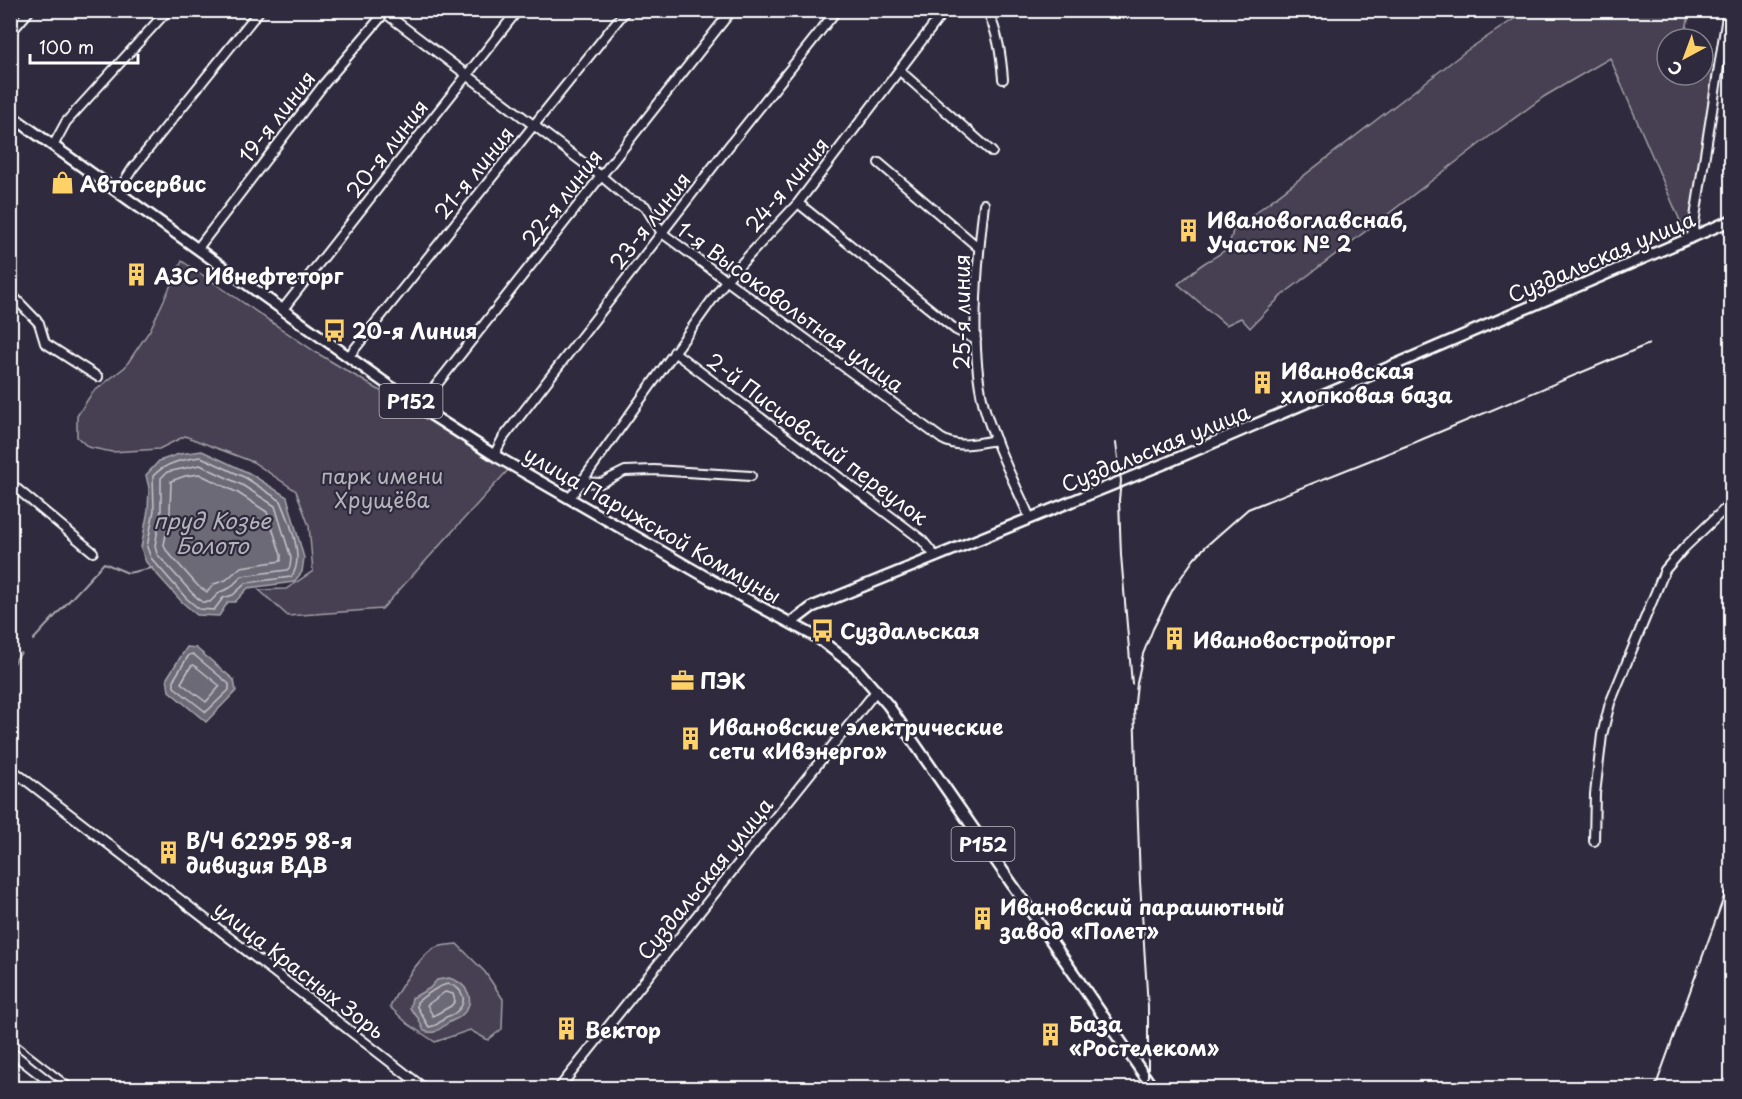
<svg xmlns="http://www.w3.org/2000/svg" width="1742" height="1099" font-family="'Playpen Sans',sans-serif">
<rect width="100%" height="100%" fill="#2f2a3d"/>
<filter id="ink" filterUnits="userSpaceOnUse"><feTurbulence type="fractalNoise" baseFrequency=".0167" numOctaves="2"/><feDisplacementMap in="SourceGraphic" scale="12" xChannelSelector="R" yChannelSelector="G"/><feConvolveMatrix kernelMatrix="1 2 1 2 8 2 1 2 1" color-interpolation-filters="sRGB"/></filter>
<g filter="url(#ink)">
<path fill="#464152" stroke="#a2a0a8" stroke-width="1.5" d="M1526,11H1690L1684,39H1667V75H1703V64L1718,67L1691,234L1684,230L1610,58L1545,96L1494,133L1281,296L1250,328L1241,318L1226,325L1178,284C1187,277 1196,268 1206,262C1224,252 1229,251 1233,230L1466,51Z
M182,261L317,353L510,468L382,609L288,616L259,590L286,589L313,571L309,526L296,491L253,462L185,436L159,449L112,452L88,447L77,437V416L92,393L125,367L150,330Z
M457,944L485,972L503,999L502,1029L488,1040L470,1030L435,1042L408,1024L390,1007C396,992 419,958 433,949C439,945 449,945 457,944Z"/>
<path fill="#6d6a77" stroke="#a7a6ad" stroke-width="1.5" d="M202,451L249,473L287,497L304,558L302,572L294,582L248,588L235,602H228L219,616L197,615L182,602L146,562L141,548L148,510L149,488L146,475L159,461L179,454Z
M187,647L196,648L234,680L236,691L206,722L169,691L167,678Z
M449,978C467,983 478,1000 461,1016C458,1019 452,1020 448,1023C439,1029 436,1035 424,1031L418,1018L410,1008L412,998L430,988L437,980Z"/>
<g fill="none" stroke-linecap="round" stroke-linejoin="round">
<path stroke="#c5c3c9" stroke-width="1.5" d="M201,457L246,478L281,501C289,520 306,559 291,577L246,583L233,595L223,598L214,610L199,609L186,598L151,558L147,547L154,510L153,476C166,462 182,460 201,457Z
M200,465L242,485L275,506L291,558L290,567L287,570L242,576L230,588L220,592L210,602H202L192,593L157,554L155,546L161,511V478L167,472Z
M199,474L238,493L267,512L281,555V561L241,567L226,580L214,584L207,592L198,586L166,550L164,545L170,512L171,481L185,476Z
M193,654L229,684V690L206,712L174,687V679L189,655Z
M194,665L220,686L206,702L181,683L191,666Z
M448,984C464,988 469,1002 455,1013C452,1015 449,1016 446,1017C440,1022 437,1026 429,1027L417,1007V1002C424,996 440,985 448,984Z
M445,992L453,994L455,1001L451,1006L433,1016L427,1005Z"/>
<path stroke="#a7a6ad" stroke-width="2" d="M33,640L104,563L128,573L152,568
M10,667L21,653"/>
<defs>
<path id="minor" d="M381,10L601,176L627,198L645,206L662,233L942,439C959,449 977,443 996,440
M987,10C998,33 1001,54 1003,79
M12,31L30,10
M900,71L992,152
M53,146L66,122L168,10
M879,163L979,248
M118,191L133,168L260,10
M798,203L956,330L976,340
M984,204C977,264 968,356 986,413C997,449 1015,484 1030,518
M1692,236L1728,10
M198,248L324,84L387,10
M10,293L39,323L45,343L98,377
M283,309L518,10
M674,352L922,540L936,557
M349,356L626,10
M419,407L732,10
M494,455L503,438L729,146L837,10
M581,482L601,483L625,471L654,470L751,476
M10,483L93,552
M570,498L727,279L798,203L945,10
M10,768L424,1088
M1594,841L1595,794L1602,735L1610,703L1665,570L1684,548L1732,502
M10,1051L57,1088
M559,1088L877,690"/>
<path id="major" d="M10,115L419,407L494,455L713,581L818,638L855,667L888,705L1153,1088
M791,623L812,607L1166,463L1732,220"/>
</defs>
<use href="#minor" stroke="#fff" stroke-width="12"/>
<use href="#major" stroke="#fff" stroke-width="14"/>
<use href="#minor" stroke="#2f2a3d" stroke-width="8"/>
<use href="#major" stroke="#2f2a3d" stroke-width="9"/>
<path stroke="#fff" stroke-width="2" d="M1116,443L1121,481L1119,500L1121,555L1132,684
M1134,705L1140,882L1148,1007V1088
M1134,713L1137,683L1143,654L1153,629L1173,589L1194,559L1205,547L1248,509L1411,444L1649,344
M10,1036L77,1088
M211,1085L216,1088
M1655,1088L1732,875"/>
</g>
</g>
<defs>
<symbol id="shop-bare" viewBox="-9 -9 18 18"><path d="M-5-2.5h2.3a2.7 3.5 0 0 1 5.4 0H5L5.5 6h-11ZM-1.5-2.5h3a1.5 2.3 0 0 0-3 0Z" fill="#ffd166" stroke="#2f2a3d" stroke-width="2.5" paint-order="stroke"/></symbol>
<symbol id="building-bare" viewBox="-9 -9 18 18"><path d="M-4-6H4V6H1V3H-1V6H-4ZM-2.5-4.3h1.7v1.8h-1.7ZM.8-4.3h1.7v1.8H.8ZM-2.5-1h1.7V.8h-1.7ZM.8-1h1.7V.8H.8Z" fill="#ffd166" stroke="#2f2a3d" stroke-width="2.5" paint-order="stroke"/></symbol>
<symbol id="bus-bare" viewBox="-9 -9 18 18"><path d="M-5-6H5V4H4V6H2V4H-2V6H-4V4H-5ZM-3.5-4V0h7V-4ZM-3.5 1.2v1.5H-2V1.2ZM2 1.2v1.5H3.5V1.2Z" fill="#ffd166" stroke="#2f2a3d" stroke-width="2.5" paint-order="stroke"/></symbol>
<symbol id="office-bare" viewBox="-9 -9 18 18"><path d="M-6-3h4V-5.5h4V-3h4V5H-6ZM-1-4.5V-3h2v-1.5ZM-6 0V1H6V0Z" fill="#ffd166" stroke="#2f2a3d" stroke-width="2.5" paint-order="stroke"/></symbol>
</defs>
<g fill-rule="evenodd">
<use href="#shop-bare" x="46" y="166" width="33" height="33"/>
<use href="#building-bare" x="1172" y="214" width="33" height="33"/>
<use href="#building-bare" x="120" y="258" width="33" height="33"/>
<use href="#bus-bare" x="318" y="314" width="33" height="33"/>
<use href="#building-bare" x="1246" y="366" width="33" height="33"/>
<use href="#bus-bare" x="806" y="614" width="33" height="33"/>
<use href="#building-bare" x="1158" y="622" width="33" height="33"/>
<use href="#office-bare" x="666" y="664" width="33" height="33"/>
<use href="#building-bare" x="674" y="722" width="33" height="33"/>
<use href="#building-bare" x="152" y="836" width="33" height="33"/>
<use href="#building-bare" x="966" y="902" width="33" height="33"/>
<use href="#building-bare" x="550" y="1012" width="33" height="33"/>
<use href="#building-bare" x="1034" y="1018" width="33" height="33"/>
</g>
<g text-anchor="middle" dominant-baseline="central" stroke-width="4.5" stroke-linejoin="round" paint-order="stroke">
<g fill="#2f2a3d" stroke="#c1bfc5" stroke-width="1.5">
<rect x="379.5" y="384" width="63" height="34" rx="4.5"/>
<rect x="951.5" y="827" width="63" height="34" rx="4.5"/>
</g>
<g font-size="20" font-weight="bold" fill="#fff">
<text x="411" y="401">Р152</text>
<text x="983" y="844">Р152</text>
</g>
<g font-size="21" fill="#fff" stroke="#2f2a3d">
<text transform="translate(276 116) rotate(-52)">19-я линия</text>
<text transform="translate(386 148) rotate(-52)">20-я линия</text>
<text transform="translate(473 172) rotate(-51)">21-я линия</text>
<text transform="translate(786 184) rotate(-50)">24-я линия</text>
<text transform="translate(561 197) rotate(-52)">22-я линия</text>
<text transform="translate(649 220) rotate(-52)">23-я линия</text>
<text transform="translate(1601 256) rotate(-23)">Суздальская улица</text>
<text transform="translate(791 306) rotate(36)">1-я Высоковольтная улица</text>
<text transform="translate(961 312) rotate(-90)">25-я линия</text>
<text transform="translate(818 438) rotate(37)">2-й Писцовский переулок</text>
<text transform="translate(1155 447) rotate(-22)">Суздальская улица</text>
<text transform="translate(653 524) rotate(30)">улица Парижской Коммуны</text>
<text transform="translate(704 878) rotate(-51)">Суздальская улица</text>
<text transform="translate(300 969) rotate(38)">улица Красных Зорь</text>
</g>
<g font-size="21" font-weight="bold" fill="#fff" stroke="#2f2a3d" text-anchor="start">
<text x="80" y="183">Автосервис</text>
<text x="1207" y="219">Ивановоглавснаб,<tspan x="1207" dy="24">Участок № 2</tspan></text>
<text x="154" y="275">АЗС Ивнефтеторг</text>
<text x="352" y="330">20-я Линия</text>
<text x="1281" y="370">Ивановская<tspan x="1281" dy="24">хлопковая база</tspan></text>
<text x="840" y="630">Суздальская</text>
<text x="1193" y="639">Ивановостройторг</text>
<text x="700" y="680">ПЭК</text>
<text x="709" y="726">Ивановские электрические<tspan x="709" dy="24">сети «Ивэнерго»</tspan></text>
<text x="186" y="840">В/Ч 62295 98-я<tspan x="186" dy="24">дивизия ВДВ</tspan></text>
<text x="1000" y="906">Ивановский парашютный<tspan x="1000" dy="24">завод «Полет»</tspan></text>
<text x="1069" y="1023">База<tspan x="1069" dy="24">«Ростелеком»</tspan></text>
<text x="585" y="1029">Вектор</text>
</g>
<g font-size="21" fill="#b5b3ba" stroke="#2f2a3d">
<text x="382" y="475">парк имени<tspan x="382" dy="24">Хрущёва</tspan></text>
</g>
<g font-size="22" font-style="italic" fill="#b6b4bb" stroke="#2f2a3d">
<text x="212" y="519">пруд Козье<tspan x="212" dy="25">Болото</tspan></text>
</g>
</g>
<rect width="1742" height="1099" fill="none" stroke="#2f2a3d" stroke-width="36"/>
<rect x="18" y="18" width="1706" height="1063" fill="none" stroke="#fff" stroke-width="2" filter="url(#ink)"/>
<g transform="translate(1685 57) rotate(221)"><circle r="28" fill="#2f2a3d" stroke="#827f8b" stroke-width="1.5"/>
<path d="M0-4.5L10 22L0 15L-10 22Z" fill="#ffd166"/>
<text y="-9" font-size="16" font-weight="bold" text-anchor="middle" fill="#ffffff">С</text>
</g>
<path d="M30 54v9h108v-9" fill="none" stroke="#ffffff" stroke-width="3"/>
<text x="39" y="54" font-size="18" fill="#ffffff" stroke="#2f2a3d" stroke-width="4.5" paint-order="stroke">100 m</text>
</svg>
